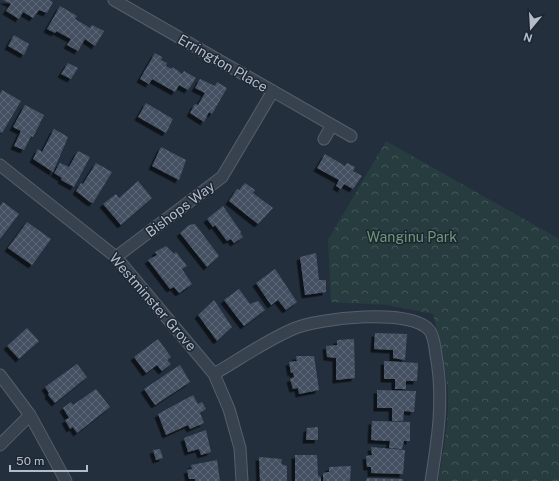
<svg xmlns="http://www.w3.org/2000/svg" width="559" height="481" font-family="'Public Sans',sans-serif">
<defs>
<pattern id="park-crowns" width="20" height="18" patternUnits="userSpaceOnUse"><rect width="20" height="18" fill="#263c3f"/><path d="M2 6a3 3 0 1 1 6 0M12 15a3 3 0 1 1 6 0" fill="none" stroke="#435659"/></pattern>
<pattern id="building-cross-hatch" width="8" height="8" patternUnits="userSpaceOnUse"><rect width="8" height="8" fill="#455162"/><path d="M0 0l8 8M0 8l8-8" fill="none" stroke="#5d6877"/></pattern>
<filter id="shadow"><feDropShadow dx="-3.5" dy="3.5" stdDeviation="0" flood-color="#0009"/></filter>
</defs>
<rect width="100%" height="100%" fill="#242f3e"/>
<path fill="url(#park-crowns)" d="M386,141L559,239V481H438C443,453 449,424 448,395C447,368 440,341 433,314L387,305L331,302L328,240Z"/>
<path fill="url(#building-cross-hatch)" filter="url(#shadow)" d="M3,0H50L53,2L47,13L39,10L33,18L23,12L19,19L6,11L11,4Z
M60,6L77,16L75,19L90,28L92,25L104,31L95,46L85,39L78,51L67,45L71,39L56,31L55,33L47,29Z
M14,35L29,44L24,55L8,46Z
M155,53L162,57L161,60L167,63L166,66L172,69L173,67L182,74L184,71L196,78L188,90L179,85L175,92L152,79L149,84L140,79Z
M68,63L78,68L71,79L61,74Z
M200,79L215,86L217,82L227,88L212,114L209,112L204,122L190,113L195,104L198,105L205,93L195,88Z
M2,90L21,101L2,133L0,132V94Z
M146,103L173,119L166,133L138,117Z
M25,105L44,115L33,137L31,136L24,150L14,146L21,131L13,127Z
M54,129L68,137L53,172L33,159L38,149L42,152Z
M161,147L186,160L179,180L152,166Z
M78,151L90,157L74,187L61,180L62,178L54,173L60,163L69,167Z
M325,154L345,166L347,163L355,167L353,171L362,176L353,189L344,184L341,189L336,186L339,180L317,168Z
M96,163L112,172L93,203L90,202L76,191L81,183L83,184Z
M138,181L152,198L121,225L103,204L116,194L119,198Z
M245,183L255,190L253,193L273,208L258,224L229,201L237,189L239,190Z
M3,202L19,214L0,239V206Z
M223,206L241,232L240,233L243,237L234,243L231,239L227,241L215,225L213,227L207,219Z
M27,222L51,239L32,265L8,248Z
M195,224L219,256L207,267L180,233L189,225Z
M166,246L174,254L176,252L187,266L182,269L192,284L179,293L174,287L170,289L148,260L157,255L155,252Z
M316,253L319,280H326V292L305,295L300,257Z
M275,269L297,302L286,310L278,300L271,305L256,283Z
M239,289L250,304L258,301L265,310L244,326L224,300Z
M214,300L232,327L217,341L198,315Z
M27,328L39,341L19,359L7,346Z
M375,333L407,334L405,360L393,358V350L374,349Z
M158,339L171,357L167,360L171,364L162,371L157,365L146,373L134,357Z
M354,339L355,378L336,380V358L327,357L326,346L337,345V340Z
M296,356H314L319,390L299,394L298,388L293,389L290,379L294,377L293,372L291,373L289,362L297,361Z
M384,361L418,363L417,381H406V389H395V379H384Z
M77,364L87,377L55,403L48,395L49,393L45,387Z
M180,365L190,382L155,405L144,389Z
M96,389L110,407L77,433L73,427L70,429L65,420L69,418L63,408L71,402L73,405Z
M377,390L416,391L414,412L404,411L403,421H392V408H377Z
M193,395L198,404L202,402L206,409L200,413L204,423L190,429L188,425L166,435L158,414Z
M372,421L410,422V441H404L402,449L389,448L390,441L371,440Z
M318,427V440H306L307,428Z
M206,430L211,452L201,455L199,449L188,452L184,438Z
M371,447L405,450L403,474L371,473V467H367L366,456L372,455Z
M160,449L163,458L156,460L153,450Z
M295,455H317L318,476L321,477V481H295Z
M259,457L282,459L281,464L287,466V481H260Z
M217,460L220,481H195V479H189L187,470L192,469L191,465Z
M351,466L350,481H323V473L329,472V467Z
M367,478L403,479V481H366Z"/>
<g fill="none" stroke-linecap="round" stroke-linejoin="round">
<defs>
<path id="minor" d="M114,0L351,136
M324,139L332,125
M0,165L116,257L214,374L229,409L240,448L242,481
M116,257L222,177L273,91
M214,374C240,359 265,341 293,329C317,318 413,307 430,331C434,337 435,348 436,355C444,398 438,438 431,481
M0,375L30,415L66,481
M0,445L30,415"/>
</defs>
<use href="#minor" stroke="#565f6c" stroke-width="13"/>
<use href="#minor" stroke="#38414e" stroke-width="11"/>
</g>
<g text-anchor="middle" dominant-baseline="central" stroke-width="3" stroke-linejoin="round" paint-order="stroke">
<g font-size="14" fill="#b4bcc9" stroke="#1d2633">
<text transform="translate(223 63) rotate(30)">Errington Place</text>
<text transform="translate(180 209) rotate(-37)">Bishops Way</text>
<text transform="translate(153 302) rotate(49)">Westminster Grove</text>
</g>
<g font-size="14" fill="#6b9a76" stroke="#1d2633">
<text x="412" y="237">Wanginu Park</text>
</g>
</g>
<g transform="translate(531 28) rotate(198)" stroke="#1d2633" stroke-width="3" paint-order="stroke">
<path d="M0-3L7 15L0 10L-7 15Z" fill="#b4bcc9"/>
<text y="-6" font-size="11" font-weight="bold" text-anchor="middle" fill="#b4bcc9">N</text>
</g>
<path d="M10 465v6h77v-6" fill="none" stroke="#b4bcc9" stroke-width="2"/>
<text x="16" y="465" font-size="12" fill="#b4bcc9" stroke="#1d2633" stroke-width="3" paint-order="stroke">50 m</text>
</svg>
